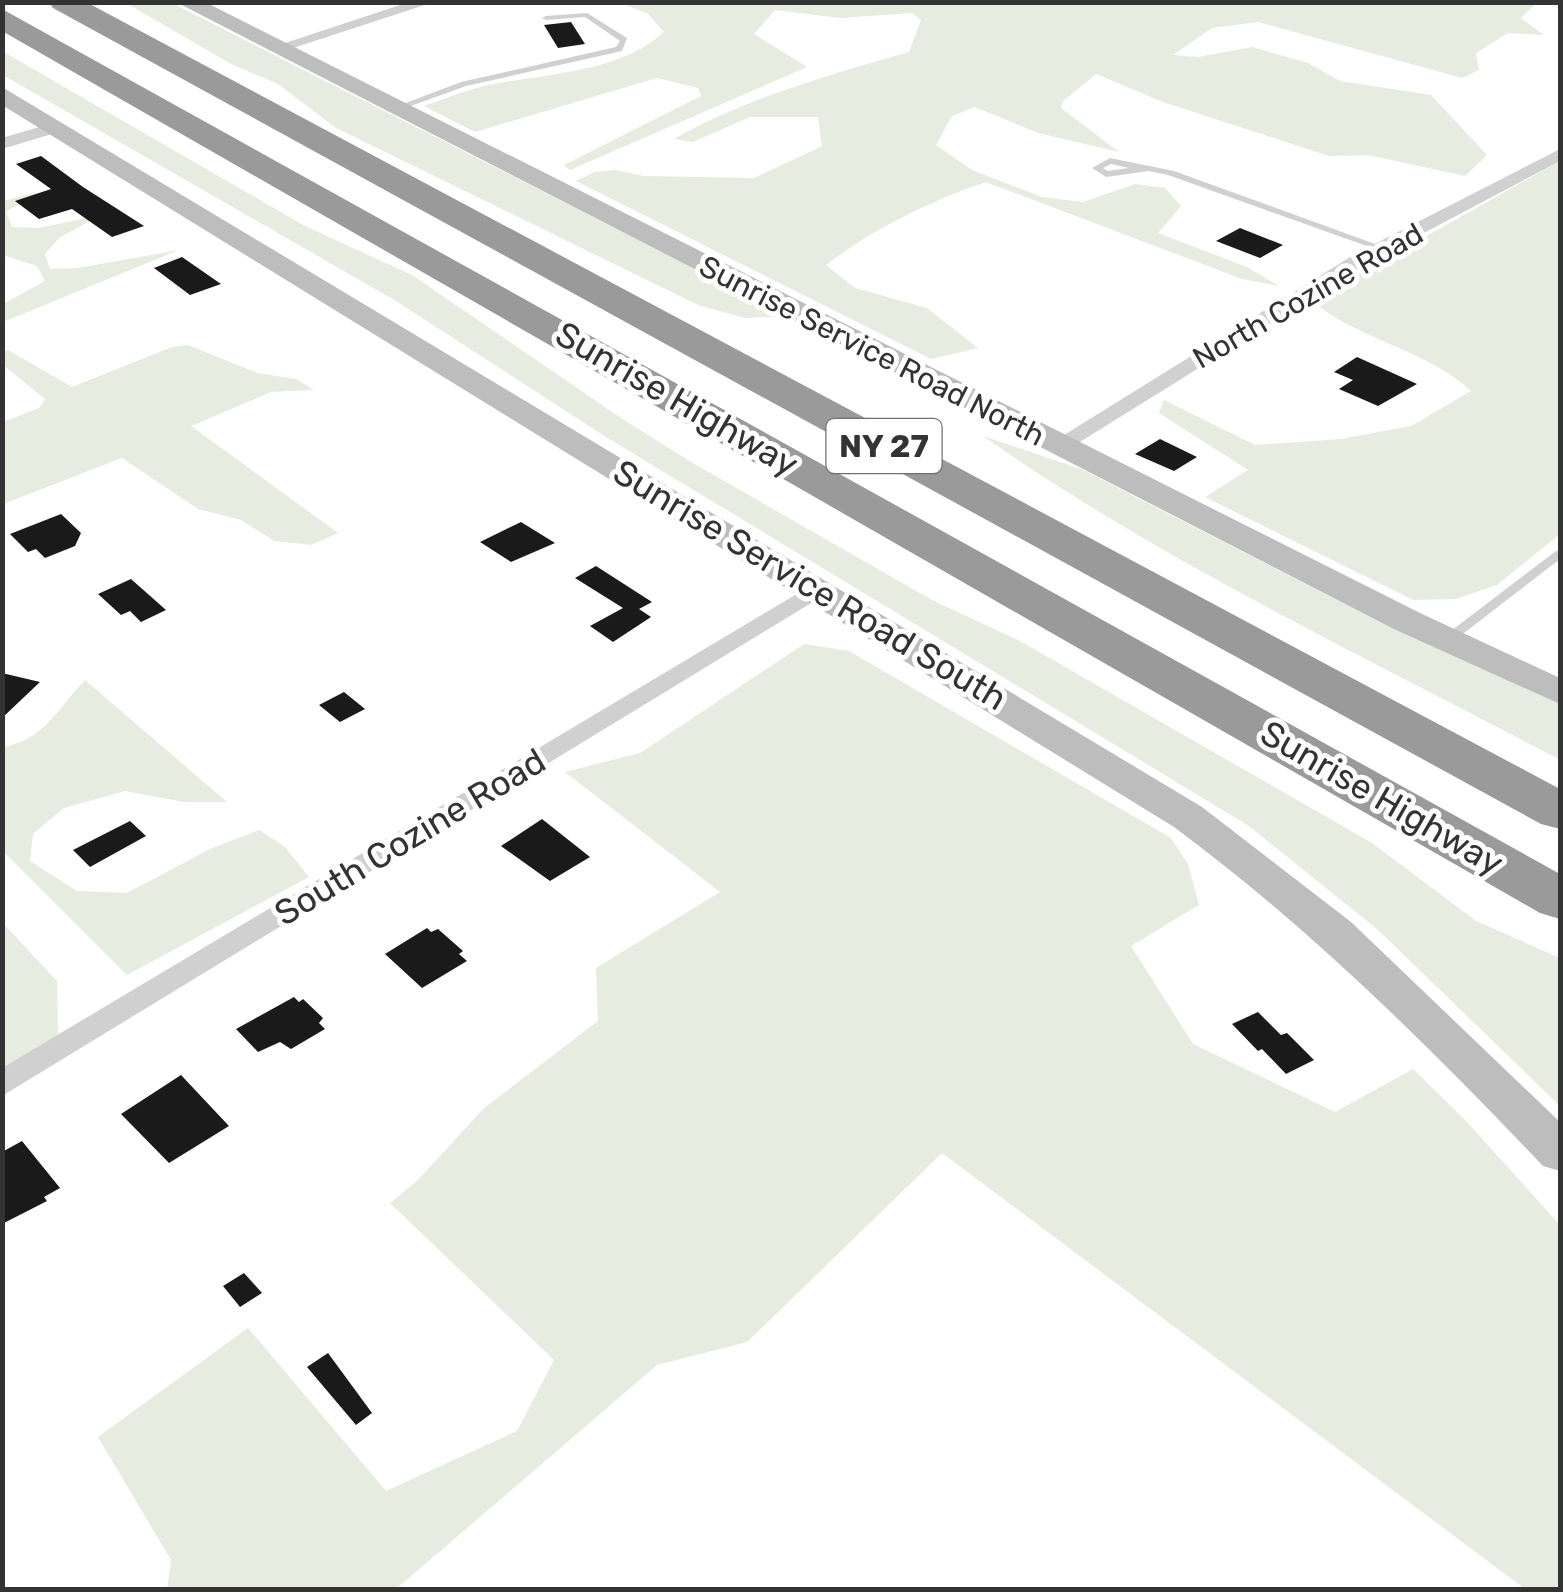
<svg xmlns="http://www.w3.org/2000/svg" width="1563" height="1592" font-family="Rubik,sans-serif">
<rect width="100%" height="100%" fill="#fff"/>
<path fill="#e6ecdf" d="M126,3H172L788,316L745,318L698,305L336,128L278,84L231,64Z
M1536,3L1521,18L1544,35L1508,33L1476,53L1479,70L1462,78L1258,22L1212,28L1173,55L1198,57L1252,47L1308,63L1340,81L1431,95L1487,155L1465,176L1368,155L1329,156L1163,102L1096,74L1063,101L1061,108L1119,152L1038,133L975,107L952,116L936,145L972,170L1042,197L1083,202L1135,184L1165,188L1181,206L1158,233L1247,267L1279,286L1242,279L986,182C932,200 871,230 826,265L855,288L927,308L978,348L931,359L576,181L595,172L615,170L644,176L754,178L822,146L818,117H750L693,142L674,139C746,98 829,75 909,52L921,20L912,13L841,18L775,10L754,34L807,67L570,170L564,165L701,96L698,88L657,78L475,132L424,106C444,99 464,91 484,86C541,74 620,73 664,32L647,13L620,3Z
M2,51L305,226L412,275L621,418L691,462L932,600L1020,641L1372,843L1476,921L1560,958V1106L1377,929L1249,826L606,437L396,301L3,75Z
M1560,161V534L1497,585L1456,599L1413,600L1205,497L1248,470L1159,413L1164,400L1255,445L1341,439L1411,426L1471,391C1428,351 1364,341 1317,305L1332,289Z
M38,192L6,212L12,227L39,228L101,215L59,238L45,254L50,269L78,268L179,250L3,322V304L45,281L37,266L3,255V201Z
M188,345L257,373L296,379L314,390L271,392L191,426L338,533L311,545L274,541L241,520L198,509L122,458L3,504V422L39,408L45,399L3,365V352L8,350L72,387L172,347Z
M983,436L1081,469L1339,601L1560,704V760C1365,656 1164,563 983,436Z
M804,644L849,651L1171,838L1188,864L1199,905L1131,946L1193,1044L1335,1112L1413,1069L1467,1122L1560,1225V1589H1525L942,1153L747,1342L657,1365L396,1589H167L171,1560L98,1437L248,1328L386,1491L517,1431L554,1360L390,1203L418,1180L484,1108L598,1021L596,968L720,892L565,772L640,753Z
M85,680L227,802H184L125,791L64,808L33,834L30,861L77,891L127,893L210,849L259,830L285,847L309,877L127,975L3,851V747C43,741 58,708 85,680Z
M2,922L57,981L58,1035L3,1067Z"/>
<path fill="#1a1a1a" d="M571,22L585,44L558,48L544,25Z
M41,156L83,187L144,226L112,237L72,209L39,219L15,201L51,189L16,164Z
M1240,228L1283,245L1260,258L1216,241Z
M182,257L221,284L190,295L154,268Z
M1357,357L1417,384L1378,406L1339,389L1353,380L1334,372Z
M1160,439L1197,457L1174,471L1135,454Z
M61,514L81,533L75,546L45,558L36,549L28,552L10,534Z
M521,522L555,543L511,562L480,542Z
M596,566L652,602L639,609L651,617L613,642L590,626L623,608L575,578Z
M131,579L166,610L141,622L130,611L121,615L98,594Z
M2,673L40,682L2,718Z
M344,692L365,709L340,722L319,705Z
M542,819L590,857L550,881L501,846Z
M130,821L146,836L90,867L73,850Z
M427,928L431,932L438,929L463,951L459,954L467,961L422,988L385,954Z
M294,997L299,1002L303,999L323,1018L319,1023L325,1029L291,1049L280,1042L258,1052L236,1029Z
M1258,1012L1281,1035L1287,1033L1314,1060L1286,1074L1262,1049L1258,1051L1232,1024Z
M181,1075L229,1126L169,1163L121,1114Z
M22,1141L60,1188L44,1197L47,1201L2,1224V1152Z
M244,1273L262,1293L240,1307L223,1286Z
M328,1353L372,1413L356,1425L307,1367Z"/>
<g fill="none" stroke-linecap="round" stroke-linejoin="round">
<path fill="#d0d0d0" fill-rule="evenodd" d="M587,13L627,38L622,51L466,86L397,111L390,109L461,82L616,47L620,41L585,17L546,20L542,18L546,16Z
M1110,158L1174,171L1386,248L1378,250L1168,175L1149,171L1106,177L1092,168ZM1111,164L1129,168L1108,171L1103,168Z
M1556,551H1560V559L1451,643H1443L1441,640L1443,637Z"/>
<path fill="#d0d0d0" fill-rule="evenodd" d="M409,2H434L281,52L267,49Z
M56,122L62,123V131L2,149V138Z
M1560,149V161L1369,262L1067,450H1051L1048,445L1355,254Z
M817,582L826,584L829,589L826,594L2,1096V1068Z"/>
<path fill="#bdbdbd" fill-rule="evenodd" d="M176,2H205L1420,613L1560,678V704L1394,629Z
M2,87L1202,807L1351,922L1560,1122V1171L1543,1166C1427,1044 1309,927 1174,827L2,105Z"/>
<path fill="#9a9a9a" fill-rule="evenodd" d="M49,2H86L1560,789V829L1541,824L53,8Z
M2,9L1560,874V919L1540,913L2,31Z"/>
</g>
<g text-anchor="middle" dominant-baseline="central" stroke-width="10" stroke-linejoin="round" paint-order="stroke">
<g font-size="30" fill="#333" stroke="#fff">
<text transform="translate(1308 296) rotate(-30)">North Cozine Road</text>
<text transform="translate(872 351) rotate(27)">Sunrise Service Road North</text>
</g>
<rect fill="#fff" stroke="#707070" stroke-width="2.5" x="826.5" y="419" width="115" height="54" rx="8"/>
<g font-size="32" font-weight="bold" fill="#333">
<text x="884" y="446">NY 27</text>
</g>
<g font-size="35" fill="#333" stroke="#fff">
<text transform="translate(677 399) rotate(30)">Sunrise Highway</text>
<text transform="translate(810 585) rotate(31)">Sunrise Service Road South</text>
<text transform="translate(1382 798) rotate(30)">Sunrise Highway</text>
<text transform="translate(410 837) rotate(-31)">South Cozine Road</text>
</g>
</g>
<rect width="1563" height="1592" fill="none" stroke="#333333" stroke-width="10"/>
</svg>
